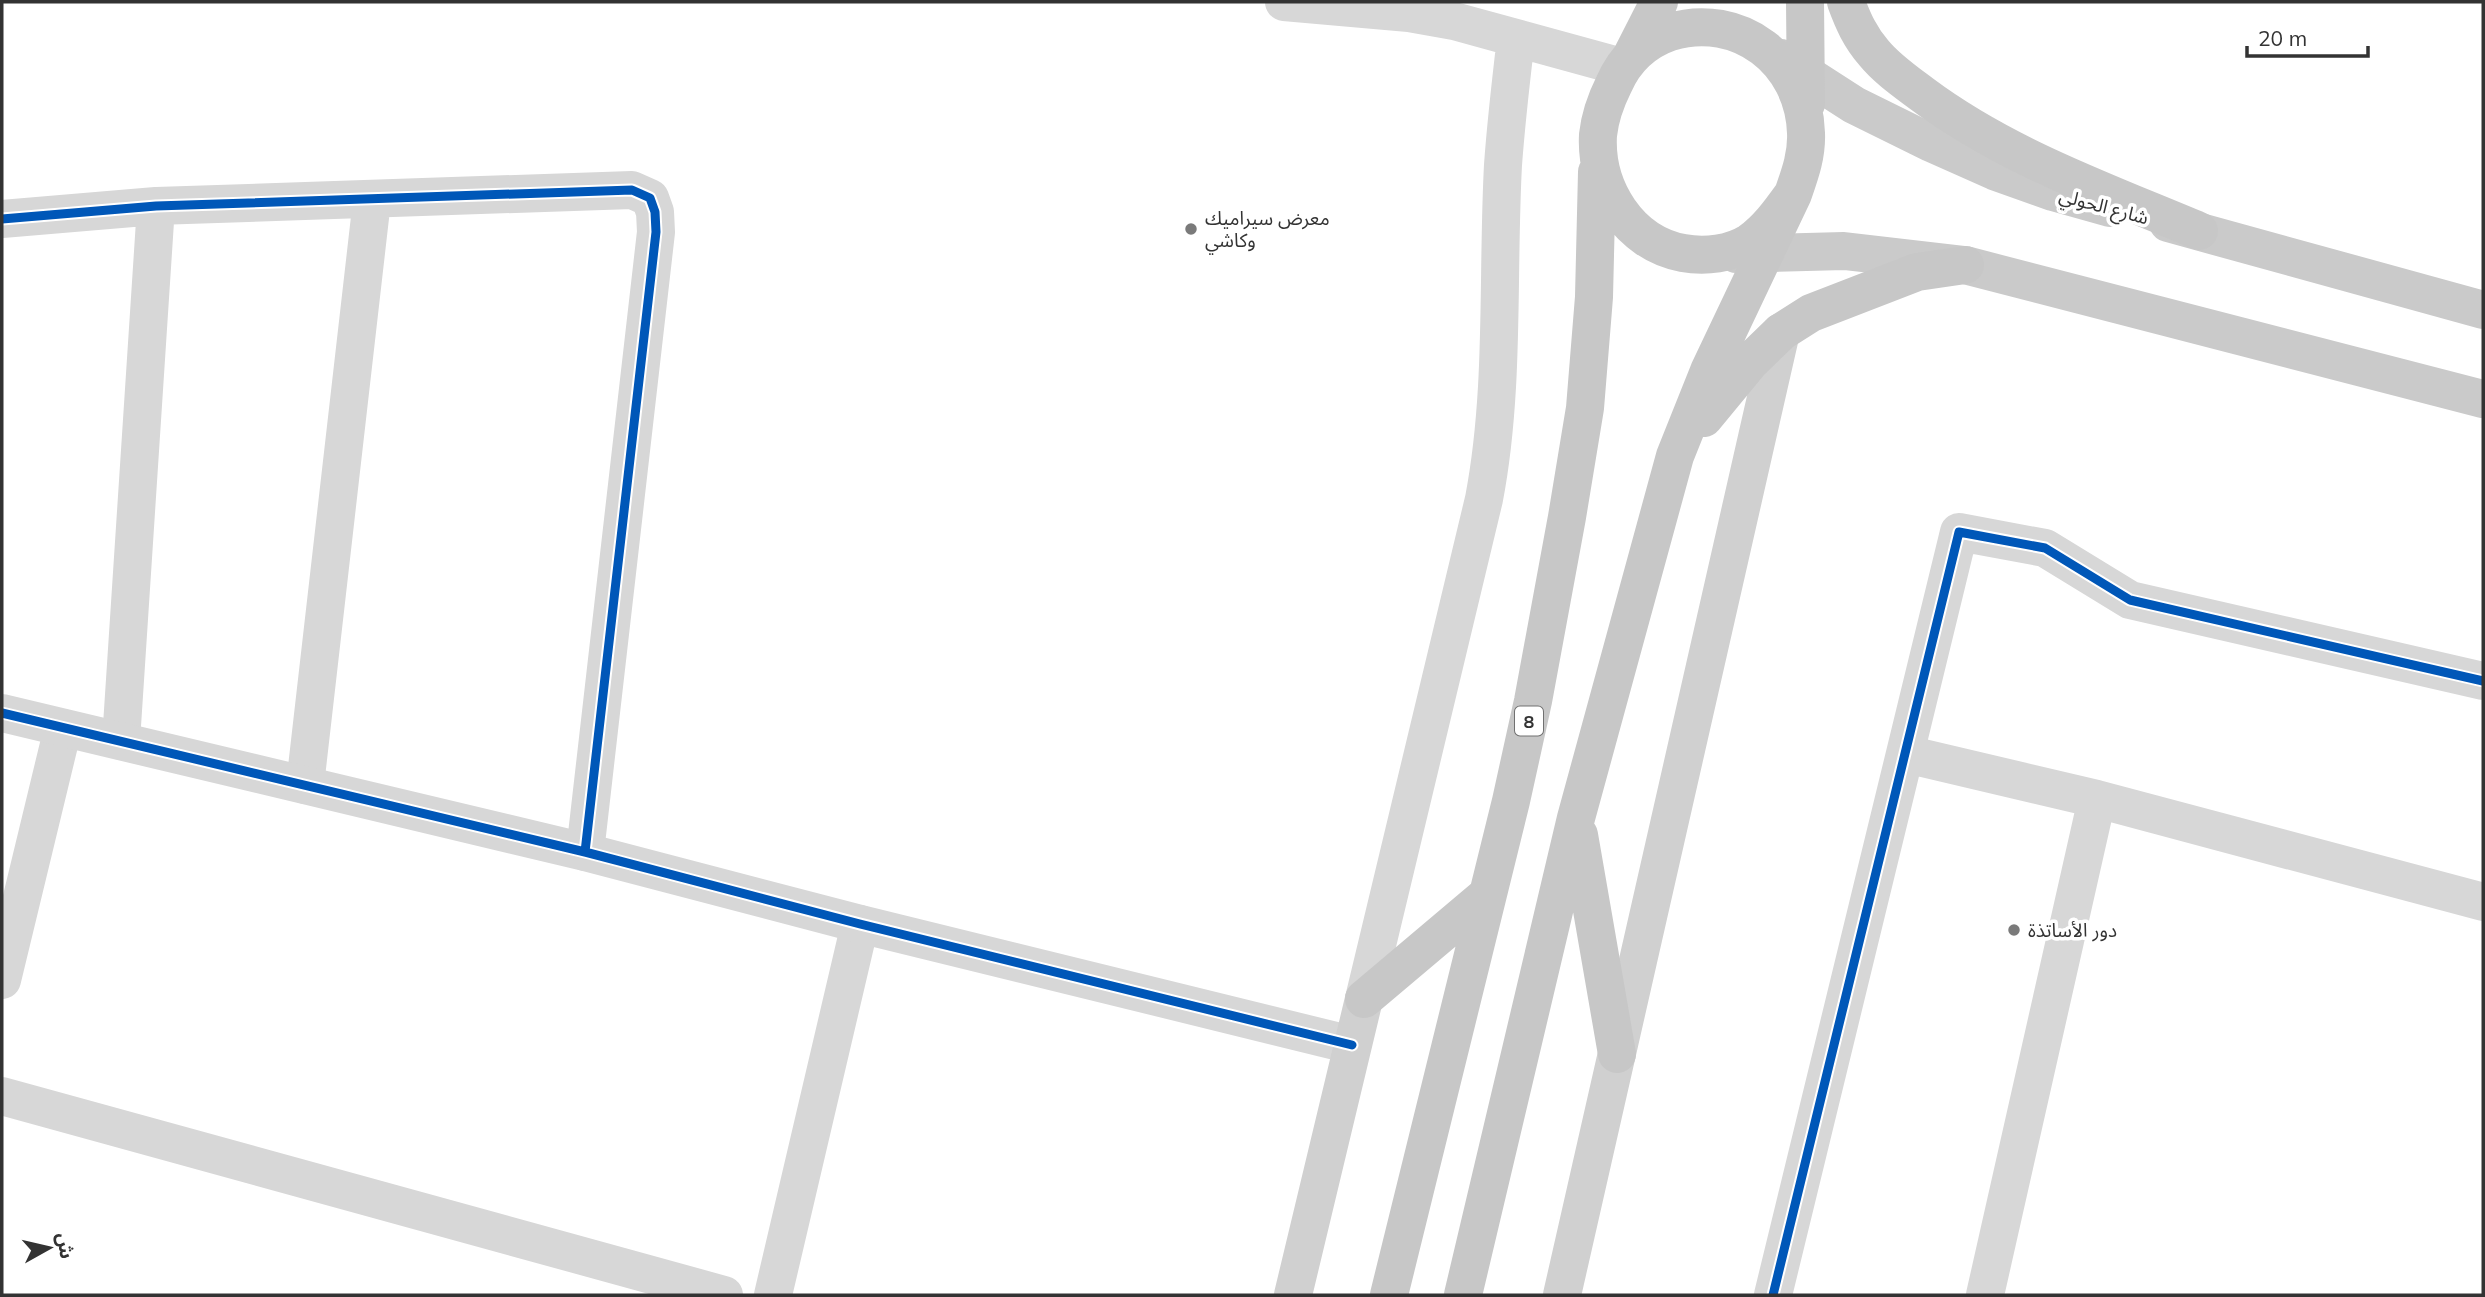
<svg xmlns="http://www.w3.org/2000/svg" width="2485" height="1297" font-family="Mulish,'Noto Sans Arabic',sans-serif">
<rect width="100%" height="100%" fill="#fff"/>
<g fill="none" stroke-linecap="round" stroke-linejoin="round">
<path stroke="#d7d7d7" stroke-width="38" d="M1284,2L1409,13L1454,21L1622,67
M2,219L156,206L632,190L650,198L655,212L656,232L585,852
M121,741L156,206
M1906,754L2097,799L2483,902
M305,785L372,200
M2,980L63,728
M1364,999L1484,499C1505,389 1497,276 1503,165C1506,123 1511,80 1516,38
M2,1096L724,1295
M773,1295L860,924
M1773,1295L1959,532L2045,548L2130,600L2483,681
M1985,1295L2097,799"/>
<path stroke="#d7d7d7" stroke-width="38" d="M2,713L585,852L860,924L1352,1045"/>
<path stroke="#d0d0d0" stroke-width="38" d="M1293,1295L1364,999
M1562,1295L1781,332"/>
<path stroke="#cacaca" stroke-width="38" d="M1781,58L1854,105L1931,143L1994,171L2053,192L2110,208
M2168,223L2483,310
M1736,254L1844,251L1965,265L2483,399"/>
<path stroke="#c7c7c7" stroke-width="38" d="M1805,2L1806,104
M1846,2C1853,21 1860,37 1874,53C1887,69 1906,82 1922,94C2005,156 2104,191 2199,231
M1632,55L1659,2
M1704,418L1751,361L1781,332L1811,313L1917,272L1965,265
M1579,835L1617,1054
M1364,999L1486,896
M1389,1295L1511,801L1533,701L1567,517L1585,408L1594,297L1597,172
M1463,1295L1576,818L1675,456L1709,371L1793,194C1800,174 1807,155 1806,133C1804,61 1739,11 1670,32C1644,41 1625,59 1614,84C1606,100 1600,116 1598,135C1595,189 1629,243 1683,253C1705,257 1731,254 1750,242C1768,229 1780,212 1793,194"/>
<defs>
<path id="cycleway" d="M2,219L156,206L632,190L650,198L655,212L656,232L585,852
M2,713L585,852L860,924L1352,1045
M1773,1295L1959,532L2045,548L2130,600L2483,681"/>
</defs>
<use href="#cycleway" stroke="#fff" stroke-width="13"/>
<use href="#cycleway" stroke="#0057b8" stroke-width="9"/>
</g>
<g fill="#7a7a7a" stroke="#fff" stroke-width="2.5">
<circle cx="1191" cy="229" r="7"/>
<circle cx="2014" cy="930" r="7"/>
</g>
<g text-anchor="middle" dominant-baseline="central" stroke-width="7" stroke-linejoin="round" paint-order="stroke">
<rect fill="#fff" stroke="#707070" stroke-width="2" x="1515" y="706.5" width="28" height="29" rx="5"/>
<g font-size="18" font-weight="bold" fill="#333">
<text x="1529" y="721">8</text>
</g>
<g font-size="19" fill="#333" stroke="#fff">
<text transform="translate(2104 206) rotate(15)">شارع الحولي</text>
</g>
<g font-size="19" fill="#333" stroke="#fff" text-anchor="start">
<text x="1205" y="218">معرض سيراميك<tspan x="1205" dy="22">وكاشي</tspan></text>
<text x="2028" y="930">دور الأساتذة</text>
</g>
</g>
<rect width="2485" height="1297" fill="none" stroke="#333333" stroke-width="7"/>
<g transform="translate(49 1248) rotate(82)" stroke="#ffffff" stroke-width="5" paint-order="stroke">
<path d="M0-5L12 26L0 18L-12 26Z" fill="#333333"/>
<text y="-10" font-size="19" font-weight="bold" text-anchor="middle" fill="#333333">ش</text>
</g>
<path d="M2247 46v10h121v-10" fill="none" stroke="#333333" stroke-width="3.5"/>
<text x="2258" y="46" font-size="21" fill="#333333" stroke="#ffffff" stroke-width="5" paint-order="stroke">20 m</text>
</svg>
